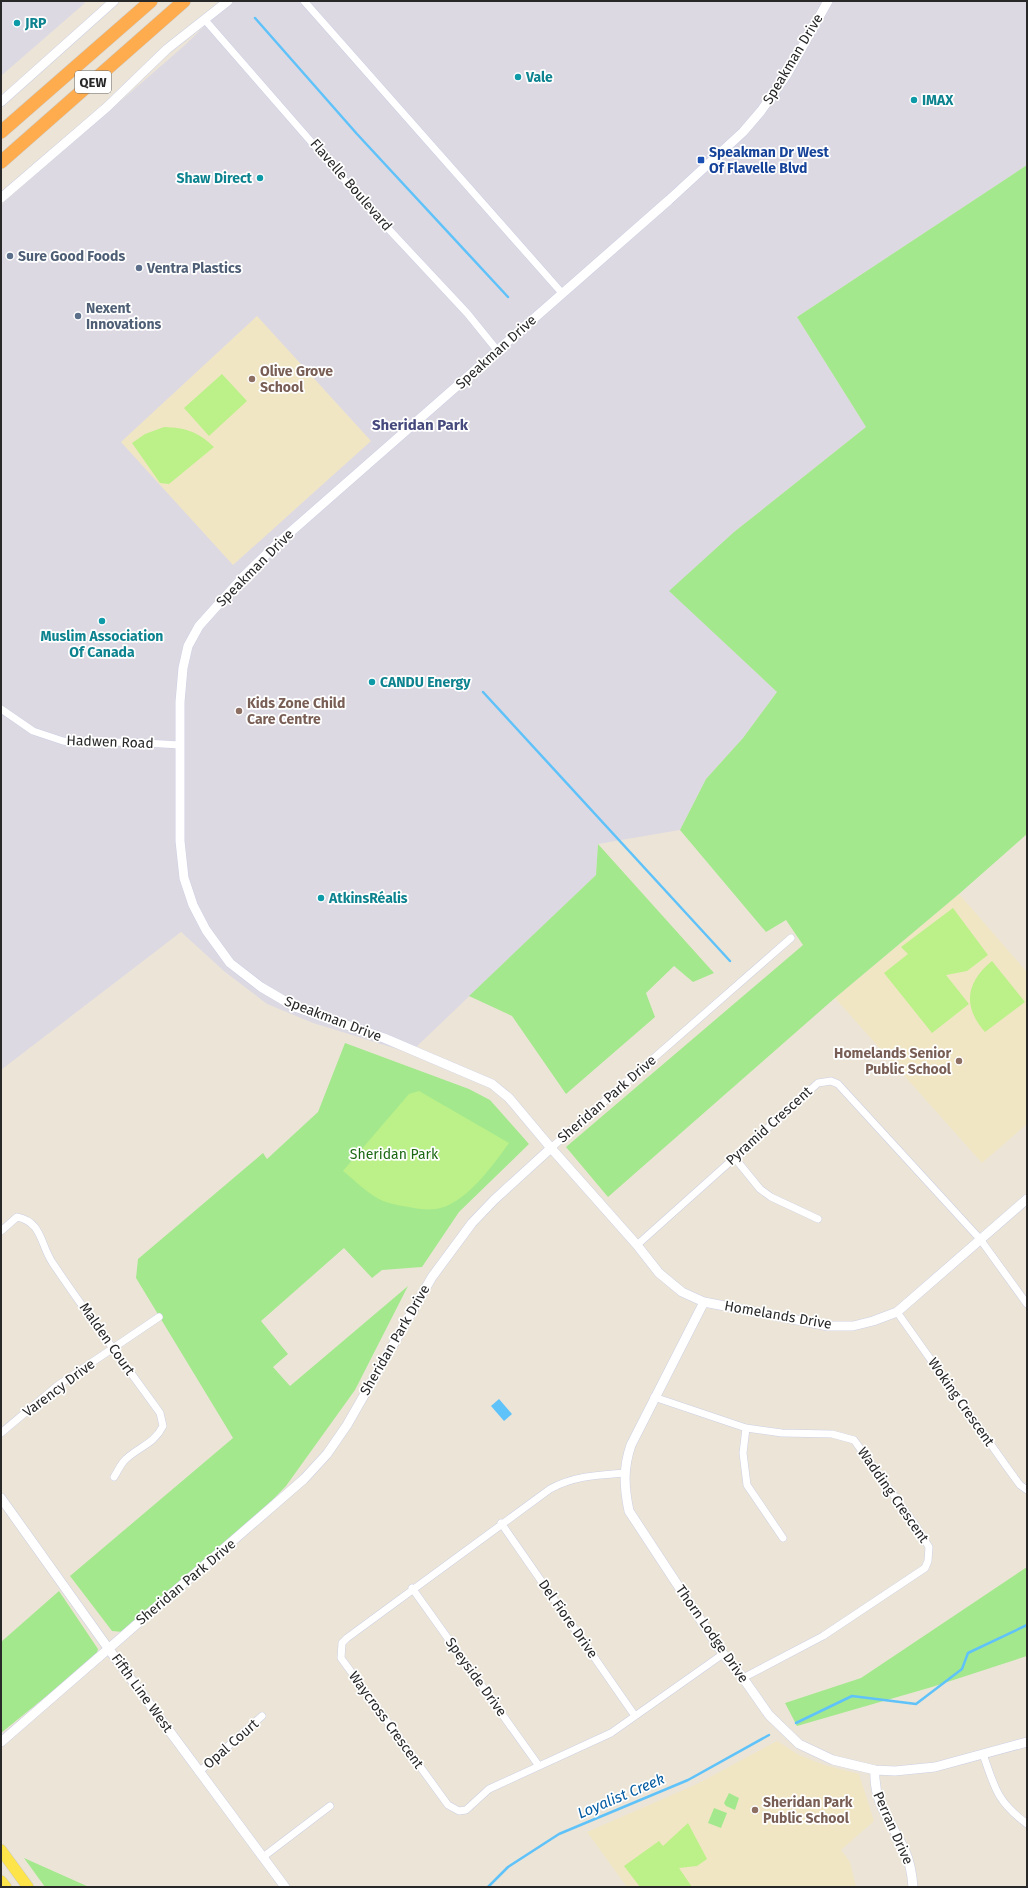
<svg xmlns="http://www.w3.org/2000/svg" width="1028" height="1888" font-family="'Fira Sans',sans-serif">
<rect width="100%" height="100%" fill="#ece5d7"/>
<path fill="#ddd9e3" d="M1,1H83L85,3L1,76Z
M230,1H1027V165L797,317L866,427L734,532L670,591L777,692L743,738L706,779L680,830L598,844L596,875L410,1053L313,1023L267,1004L225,972L181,932L1,1070V205L185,45Z"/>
<path fill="#f0e6c4" d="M257,316L371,441L233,565L121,442Z
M959,894L1027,972V1124L982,1163L835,998Z
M777,1741L799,1755L824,1765L859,1774L874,1821L841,1850L850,1862L856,1887H627L587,1832L697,1784Z"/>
<path fill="#a4e88e" d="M1027,165V834L959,894L835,998L608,1197L566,1147L803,945L786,920L766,932L680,830L706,779L743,738L777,692L669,591L734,532L866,427L797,317Z
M598,844L714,973L693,982L674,966L646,993L655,1017L566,1094L512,1016L469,996L596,875Z
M345,1043L469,1089L490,1100L529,1144L459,1212L422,1267L382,1270L372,1278L344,1248L261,1321L288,1354L273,1367L290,1386L408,1286L355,1390L286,1486L252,1521L123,1632L112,1631L70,1576L233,1438L136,1278L138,1259L263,1153L267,1159L318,1112Z
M1027,1567V1656L932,1687L797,1726L785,1703L861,1678Z
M59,1591L98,1649L96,1656L1,1733V1642Z
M729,1793L739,1798L735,1810L726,1806L724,1803Z
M714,1808L727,1813L721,1828L708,1823Z
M24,1858L89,1887H45Z"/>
<path fill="#bbf188" d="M222,374L247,401L209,436L184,408Z
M164,427C186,428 197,431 214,447L169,484L160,483L132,443L145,434Z
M953,908L988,955L967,971L946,975L969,1004L932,1033L884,973L908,954L901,947Z
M992,961L1025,1002L985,1032C963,1007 965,983 992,961Z
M419,1091L509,1143C493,1165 465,1205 436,1209C427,1210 417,1209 409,1207C397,1205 384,1203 374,1196C363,1189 353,1179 343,1171L409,1094Z
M688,1823L707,1859L697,1866L679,1868L692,1887H640L624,1866L659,1841L663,1846Z"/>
<path fill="#5fc2f9" d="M499,1399L512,1414L504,1421L491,1406Z"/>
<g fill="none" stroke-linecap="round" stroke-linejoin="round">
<path stroke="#5fc2f9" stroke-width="2.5" d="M255,18L357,134L508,297
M483,692L730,961
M796,1723L852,1696L916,1704L962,1669L968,1653L1027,1625
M488,1887L508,1867L559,1834L688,1780L769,1735"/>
<defs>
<path id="minor" d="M304,1L562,293
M205,20L368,207L467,313L497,350
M1,709L33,731L63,741L75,743L128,742L180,745
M551,1148L791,938
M734,1157L760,1189L771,1197L818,1219
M1,1231L17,1217C42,1222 40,1243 52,1262C86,1313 124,1363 160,1413L163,1426C154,1444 140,1446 126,1459C121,1463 118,1471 114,1477
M637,1245L818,1083L831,1081L838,1084L980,1239L1027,1304
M897,1312L1009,1470L1020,1485L1027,1490
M654,1397L746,1428L782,1433L832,1434L854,1440L916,1526L929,1547L928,1561L925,1568L823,1636L743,1678
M746,1428L743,1453L747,1485L783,1538
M1,1433L57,1386L159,1317
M624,1473C598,1475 573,1476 550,1489L347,1638L342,1643L341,1658L448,1805L459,1811L466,1810L489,1789L611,1733L723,1654
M501,1523L635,1716
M412,1588L539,1766
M983,1754C995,1789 997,1801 1027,1824
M199,1772L262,1716
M263,1857L330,1806"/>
<path id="tertiary" d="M828,1L786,76L761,111L743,132L669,200L278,543L243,577L199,626L188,646L183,668L180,702V841L184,878L193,905L206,930L230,963L261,987L295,1007L384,1038L492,1084L509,1098L551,1148L637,1245L659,1273L682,1292L704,1302L828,1326H853L873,1321L897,1312L1027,1199
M1,102L114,1
M1,198L107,107L167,49L228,1
M704,1302L631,1445C623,1468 624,1487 629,1511L723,1654L743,1678L769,1715L799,1744L833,1760L875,1770L895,1771L935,1767L1027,1742
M1,1498L108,1648L285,1887
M1,1742L304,1479L327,1454L347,1425L432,1277L472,1223L494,1200L551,1148
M875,1770C873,1804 892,1822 905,1851C910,1862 912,1874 913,1887"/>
<path id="primary" d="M1,1850L28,1887
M1,1881L6,1887"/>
<path id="motorway" d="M1,132L151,1
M1,162L184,1"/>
</defs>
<use href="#minor" stroke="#cccfe3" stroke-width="8"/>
<use href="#tertiary" stroke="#cccfe3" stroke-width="10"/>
<use href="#primary" stroke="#cbcbcb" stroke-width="12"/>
<use href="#motorway" stroke="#cbcbcb" stroke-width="14"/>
<use href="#minor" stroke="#fff" stroke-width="7"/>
<use href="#tertiary" stroke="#fff" stroke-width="9"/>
<use href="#primary" stroke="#fde44b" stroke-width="11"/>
<use href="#motorway" stroke="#ffac4f" stroke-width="13"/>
</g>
<g fill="#0f9aa8" stroke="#fff" stroke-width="1.5">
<circle cx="17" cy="23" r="4"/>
<circle cx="518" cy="77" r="4"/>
<circle cx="914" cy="100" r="4"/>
<circle cx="260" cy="178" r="4"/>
<circle cx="102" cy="621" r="4"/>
<circle cx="372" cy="682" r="4"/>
<circle cx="321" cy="898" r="4"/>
</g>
<rect fill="#1a4fb4" stroke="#fff" stroke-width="1.5" x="697" y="156" width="8" height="8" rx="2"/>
<g fill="#5c6f8a" stroke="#fff" stroke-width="1.5">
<circle cx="10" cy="256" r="4"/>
<circle cx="139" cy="268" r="4"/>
<circle cx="78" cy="316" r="4"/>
</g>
<g fill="#8d6e63" stroke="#fff" stroke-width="1.5">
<circle cx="252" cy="379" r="4"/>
<circle cx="239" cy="711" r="4"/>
<circle cx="959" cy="1061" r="4"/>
<circle cx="755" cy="1810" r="4"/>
</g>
<g text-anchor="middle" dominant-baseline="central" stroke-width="3.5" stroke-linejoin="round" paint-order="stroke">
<rect fill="#fff" stroke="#686868" stroke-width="1" x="75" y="71" width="36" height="22" rx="3"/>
<g font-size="13" font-weight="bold" fill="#282828">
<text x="93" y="82">QEW</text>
</g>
<g font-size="14" font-weight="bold" fill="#0d838f" stroke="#fff" text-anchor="start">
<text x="25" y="23">JRP</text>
<text x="526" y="77">Vale</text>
<text x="922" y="100">IMAX</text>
<text x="252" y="178" text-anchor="end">Shaw Direct</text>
<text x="102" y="636" text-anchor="middle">Muslim Association<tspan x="102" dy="16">Of Canada</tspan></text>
<text x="380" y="682">CANDU Energy</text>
<text x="329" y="898">AtkinsRéalis</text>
</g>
<g font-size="14" fill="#282828" stroke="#fff">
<text transform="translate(793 59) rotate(-59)">Speakman Drive</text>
<text transform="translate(351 185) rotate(49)">Flavelle Boulevard</text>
<text transform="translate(496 352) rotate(-42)">Speakman Drive</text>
<text transform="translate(255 568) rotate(-45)">Speakman Drive</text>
<text transform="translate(110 742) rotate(2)">Hadwen Road</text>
<text transform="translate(333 1019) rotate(21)">Speakman Drive</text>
<text transform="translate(607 1099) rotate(-41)">Sheridan Park Drive</text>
<text transform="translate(769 1126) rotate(-42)">Pyramid Crescent</text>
<text transform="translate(778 1315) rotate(10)">Homelands Drive</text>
<text transform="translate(107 1339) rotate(55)">Malden Court</text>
<text transform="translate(395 1340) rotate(-60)">Sheridan Park Drive</text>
<text transform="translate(59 1388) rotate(-37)">Varency Drive</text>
<text transform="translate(961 1402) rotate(55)">Woking Crescent</text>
<text transform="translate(893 1495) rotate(55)">Wadding Crescent</text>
<text transform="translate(186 1582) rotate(-40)">Sheridan Park Drive</text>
<text transform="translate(568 1619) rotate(55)">Del Fiore Drive</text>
<text transform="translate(712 1634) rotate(55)">Thorn Lodge Drive</text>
<text transform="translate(476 1677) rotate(54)">Speyside Drive</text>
<text transform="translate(142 1693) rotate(54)">Fifth Line West</text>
<text transform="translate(386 1720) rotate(54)">Waycross Crescent</text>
<text transform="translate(231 1744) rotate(-41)">Opal Court</text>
<text transform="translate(893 1828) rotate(66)">Perran Drive</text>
</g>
<g font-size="14" font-weight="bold" fill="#164399" stroke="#fff" text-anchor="start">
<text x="709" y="152">Speakman Dr West<tspan x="709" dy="16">Of Flavelle Blvd</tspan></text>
</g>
<g font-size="14" font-weight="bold" fill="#4e5e75" stroke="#fff" text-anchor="start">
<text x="18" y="256">Sure Good Foods</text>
<text x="147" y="268">Ventra Plastics</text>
<text x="86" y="308">Nexent<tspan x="86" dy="16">Innovations</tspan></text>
</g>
<g font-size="14" font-weight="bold" fill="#785e54" stroke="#fff" text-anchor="start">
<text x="260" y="371">Olive Grove<tspan x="260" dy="16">School</tspan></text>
<text x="247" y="703">Kids Zone Child<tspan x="247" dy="16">Care Centre</tspan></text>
<text x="951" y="1053" text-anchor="end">Homelands Senior<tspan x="951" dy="16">Public School</tspan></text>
<text x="763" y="1802">Sheridan Park<tspan x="763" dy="16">Public School</tspan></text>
</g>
<g font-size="14" fill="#1d6913" stroke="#fff">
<text x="394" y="1154">Sheridan Park</text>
</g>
<g font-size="15" font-weight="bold" fill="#45497c" stroke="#fff">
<text x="420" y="425">Sheridan Park</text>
</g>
<g font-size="15" font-style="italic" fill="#025ba2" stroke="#fff">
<text transform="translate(621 1796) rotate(-23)">Loyalist Creek</text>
</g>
</g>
<rect width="1028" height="1888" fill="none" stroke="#282828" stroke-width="4"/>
</svg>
